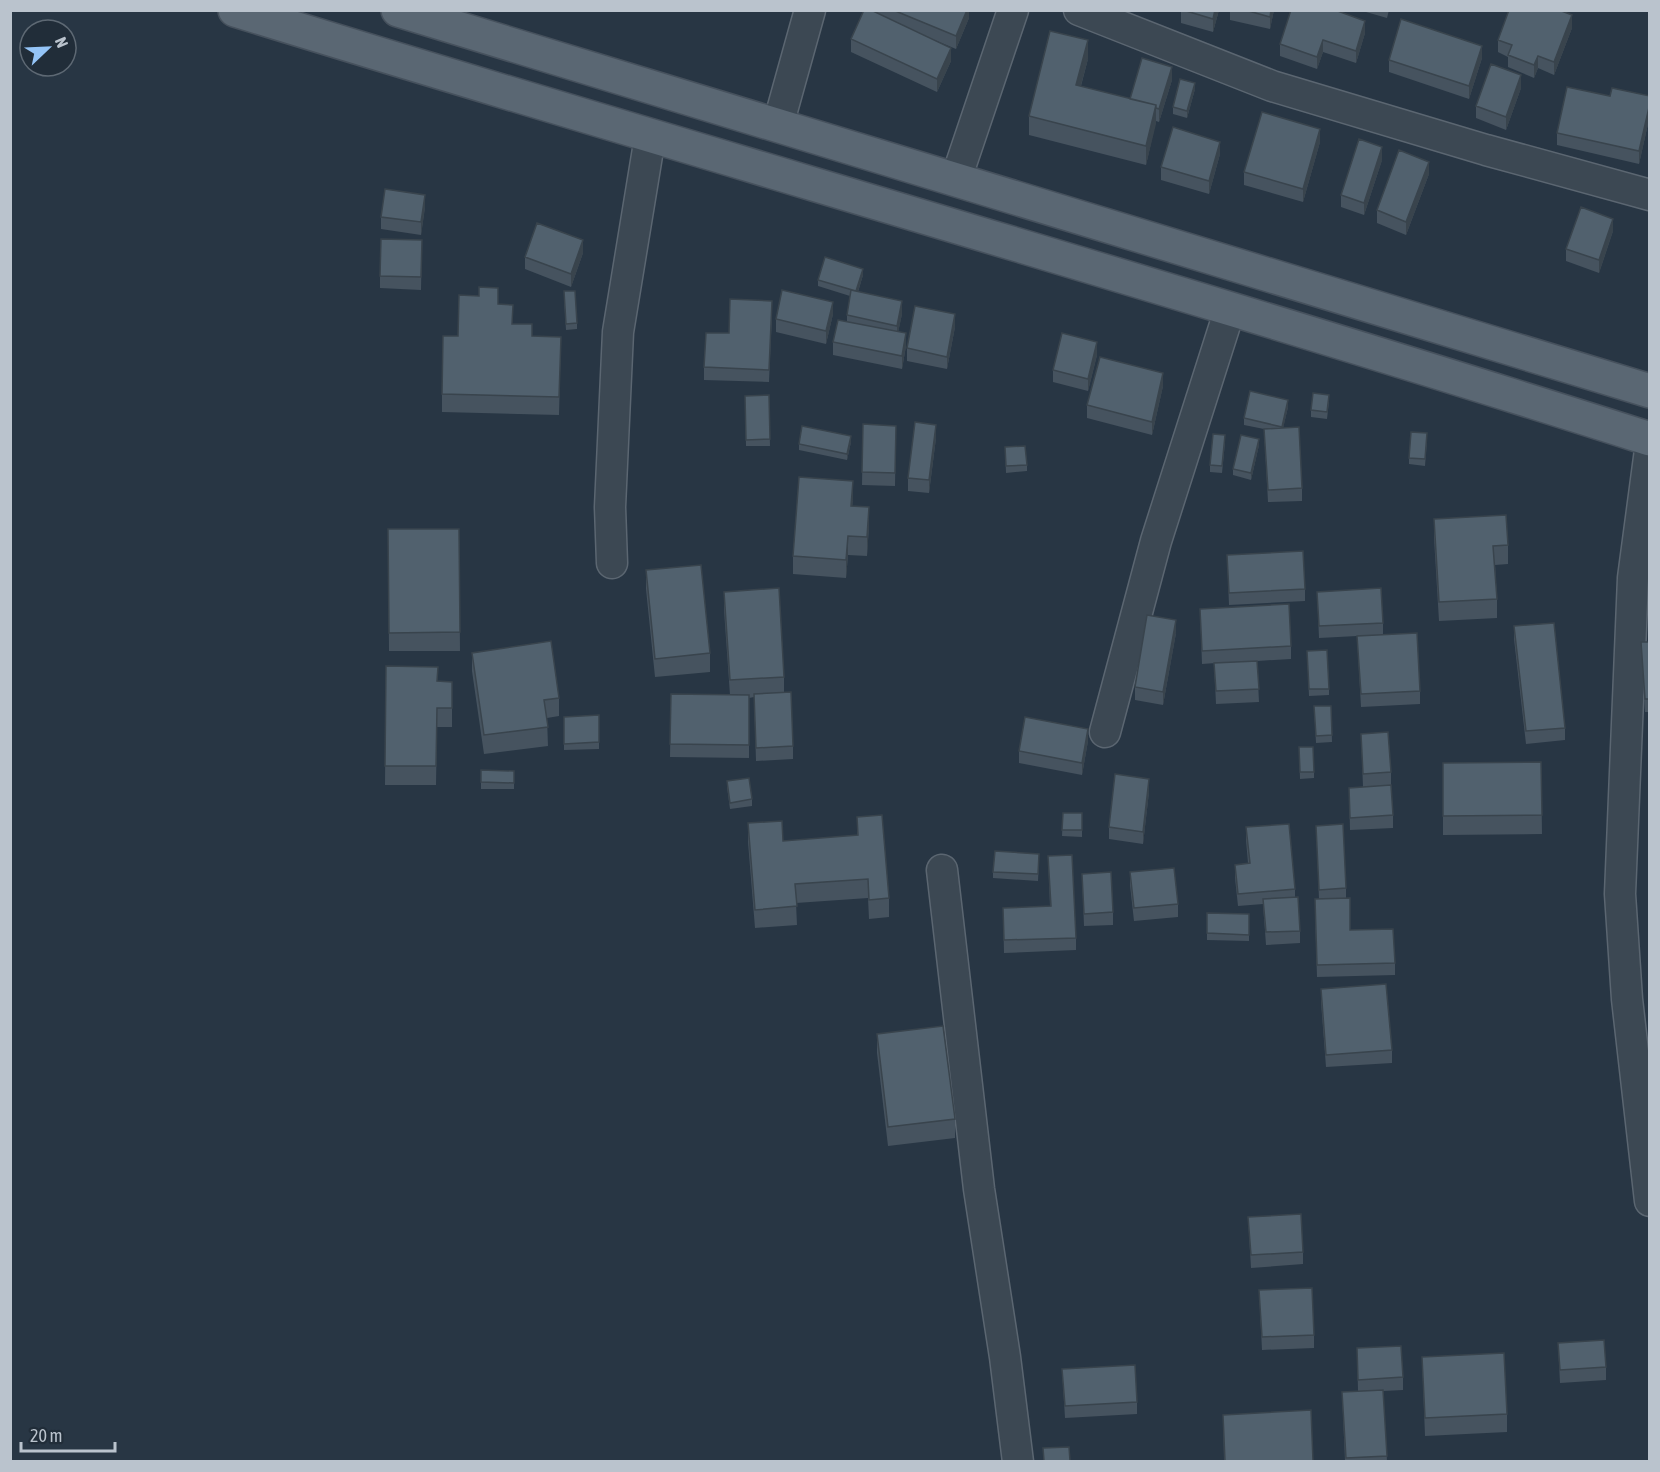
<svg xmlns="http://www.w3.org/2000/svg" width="1660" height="1472" font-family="'Asap Condensed',sans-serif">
<rect width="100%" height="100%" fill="#283644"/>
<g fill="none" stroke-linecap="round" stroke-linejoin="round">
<defs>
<path id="street" d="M1079,10L1272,86L1486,150L1650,195
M778,125L810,10
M956,179L1013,10
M1650,450L1633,578L1620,894L1627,999L1650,1201
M612,563L610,507L618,332L650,137
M1105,732L1156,541L1230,309
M942,870L979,1189L1005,1357L1018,1462"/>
<path id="primary" d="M235,10C706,155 1180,289 1650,439
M398,10L1650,391"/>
</defs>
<use href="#street" stroke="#5b6671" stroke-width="33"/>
<use href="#primary" stroke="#46515d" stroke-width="36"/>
<use href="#street" stroke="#3c4853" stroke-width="30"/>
<use href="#primary" stroke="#5a6773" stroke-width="33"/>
</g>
<path fill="#46535f" d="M862,10H969V18L956,49L932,39L951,61L937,92L851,52V39L864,11Z
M1181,10H1219L1213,32L1181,23Z
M1230,10H1274L1270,29L1230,20Z
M1359,10H1389L1387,18Z
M1572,28L1554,75L1538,68L1534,78L1508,67V57L1498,52V40Z
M1365,33L1356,63L1323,52L1317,69L1280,56V44Z
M1482,58L1469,99L1389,72V60Z
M1088,59L1081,86L1130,99L1172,80L1159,122L1156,121L1146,165L1029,135V116Z
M1521,88L1506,130L1476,118V106Z
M1195,89L1187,118L1173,114V107Z
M1610,96H1650V115L1639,164L1557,145V133Z
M1320,142L1303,202L1244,185V172Z
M1220,154L1209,194L1161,180V167Z
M1382,160L1364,215L1341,207V195Z
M1429,174L1406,235L1377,223V210Z
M425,207L421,235L381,229V217Z
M1613,231L1599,273L1566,261V249Z
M422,240L421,290L380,288V276Z
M583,253L571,287L525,269V257Z
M863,275L858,292L902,314L898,332L906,346L902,369L833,355V342L847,322V315L850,296L818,286V280Z
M564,298L577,323V329L566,330Z
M498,305L513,324L532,336L561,337L559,415L442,412V394L458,336Z
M772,313L769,382L704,380V367Z
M833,314L826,344L776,332V319Z
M955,327L947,369L907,361V348Z
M1097,355L1088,391L1053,382V370Z
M1163,386L1152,435L1087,418V405Z
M769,395L770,446H746L745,396Z
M1329,401L1327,419L1311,417V410Z
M1288,407L1283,428L1302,488V501L1268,502L1264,429L1244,425V418Z
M863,424L896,426L895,486L862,485Z
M936,438L929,493L908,491V478Z
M1427,440L1425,466L1409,464V458Z
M851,442L847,460L799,450V444Z
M1225,442L1222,473L1210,472V465Z
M1259,445L1251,480L1233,475V469Z
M1005,447L1027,465V471L1006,473Z
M853,500L852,506L869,526L867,556L848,555L846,578L793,574V556Z
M1434,519L1508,545V564L1495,565L1497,599V618L1439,621L1434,538Z
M388,529H459L460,651H389Z
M1227,555L1305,589V601L1229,605Z
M646,570L710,653V672L655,677L646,589Z
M724,592L784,677V692L793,746V759L756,761L754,697L749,698V758L670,757L671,694L730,695L724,610Z
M1317,592L1383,623V635L1420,691V704L1361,707L1357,636L1319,638Z
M1200,609L1291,646V659L1257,661L1259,702L1216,704L1214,663L1229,662L1202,664Z
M1514,626L1565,728V740L1526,744L1514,639Z
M1176,633L1163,705L1135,700V687Z
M1641,642H1650V712H1645Z
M1307,651L1329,689V695L1309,696Z
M472,653L559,698V716L547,718L548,746L484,754L472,671Z
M386,666L438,681L452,682V727H437L436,785H385Z
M1314,706H1331L1332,742L1316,743Z
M599,715V749L564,750V717Z
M1361,734L1391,772V785L1363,787Z
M1088,741L1082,775L1019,763V751Z
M1299,747L1314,772V778L1300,779Z
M1541,762L1542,834L1443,835V763Z
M481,770L514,771V789H481Z
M727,781L752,799V806L730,809L727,787Z
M1349,788L1393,815V828L1350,830Z
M1149,792L1143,844L1109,839V827Z
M1063,813H1082V837L1062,836Z
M857,817L889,898V917L869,919L868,898L796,903L797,925L755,928L748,842V823L783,841L857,835Z
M1316,826L1346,888V898L1350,930L1395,963V975L1317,977L1315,912L1319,899Z
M1246,827L1295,889V897L1300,931V943L1266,945L1263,904L1238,906L1235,878V865L1248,863L1246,840Z
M1048,856L1076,938V950L1004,953L1003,908L1050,907Z
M1039,860L1038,881L993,878V872Z
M1130,872L1178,904V917L1134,921L1130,885Z
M1082,874L1113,912V925L1084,926Z
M1207,913L1249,914V941L1207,940Z
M1321,989L1392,1050V1063L1326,1067L1321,1002Z
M877,1034L955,1119V1138L888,1146L877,1053Z
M1248,1217L1303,1252V1264L1251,1268Z
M1259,1290L1314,1335V1348L1262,1350Z
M1558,1343L1606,1367V1380L1560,1383Z
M1357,1348L1403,1377V1390L1383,1391L1387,1461H1345L1342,1392L1358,1391Z
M1422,1357L1507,1414V1432L1425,1436Z
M1062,1369L1137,1402V1414L1065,1418Z
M1223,1415L1313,1461H1224Z"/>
<path fill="#39444d" d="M967,10H969V18L956,49V36Z
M1215,10H1219L1213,32V19Z
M1271,10H1274L1270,29V17Z
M1572,15V28L1554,75V62Z
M1365,21V33L1356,63V51Z
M1088,40V59L1076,103V85Z
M1323,40V52L1317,69V57Z
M1482,46V58L1469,99V86Z
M951,48V61L937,92V79Z
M1538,56V68L1534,78V65Z
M1172,67V80L1159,122V109Z
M1521,75V88L1506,130V117Z
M1195,83V89L1187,118V111Z
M1650,103V115L1639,164V151Z
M1156,105V124L1146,165V146Z
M1320,129V142L1303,202V189Z
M1220,142V154L1209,194V181Z
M1382,147V160L1364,215V203Z
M1429,162V174L1406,235V222Z
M425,195V207L421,235V222Z
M1613,219V231L1599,273V260Z
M583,240V253L571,287V274Z
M863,269V275L856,298V291Z
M902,301V314L897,338V326Z
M833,302V314L826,344V331Z
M955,314V327L947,369V357Z
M906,333V346L902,369V356Z
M1097,342V355L1088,391V379Z
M1163,373V386L1152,435V422Z
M1288,400V407L1282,433V427Z
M936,425V438L929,493V480Z
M851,436V442L847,460V454Z
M1259,439V445L1251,480V473Z
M853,481V500L851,525V506Z
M869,507V526L867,556V537Z
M848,536V555L846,578V560Z
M1176,620V633L1163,705V692Z
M1088,729V741L1082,775V763Z
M1149,779V792L1143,844V832Z"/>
<path fill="#51616e" stroke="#39444d" stroke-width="1.5" d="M864,10H871L951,48L937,79L851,39Z
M893,10H967L956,36Z
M1183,10H1215L1213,19Z
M1245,10H1271L1270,17Z
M1291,10H1335L1365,21L1356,51L1323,40L1317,57L1280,44Z
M1509,10H1559L1572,15L1554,62L1538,56L1534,65L1508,55L1512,45L1498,40Z
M1401,19L1482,46L1469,86L1389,60Z
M1050,31L1088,40L1076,85L1156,105L1146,146L1029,116Z
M1142,58L1172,67L1159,109L1156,108V105L1130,99Z
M1491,64L1521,75L1506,117L1476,106Z
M1180,79L1195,83L1187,111L1173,107Z
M1567,87L1610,96L1612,88L1650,96V103L1639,151L1557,133Z
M1262,112L1320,129L1303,189L1244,172Z
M1173,127L1220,142L1209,181L1161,167Z
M1359,139L1382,147L1364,203L1341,195Z
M1399,150L1429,162L1406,222L1377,210Z
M385,189L425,195L421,222L381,217Z
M1581,207L1613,219L1599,260L1566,249Z
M537,223L583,240L571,274L525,257Z
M381,239L422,240L421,277L380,276Z
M825,257L863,269L856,291L818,280Z
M479,287L498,288V304L513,305L512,324H532V336L561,337L559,397L442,394L443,336H458L459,295L479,296Z
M782,290L833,302L826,331L776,319Z
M851,290L902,301L897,326L847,315Z
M564,291H575L577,323L566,324Z
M730,299L772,301L769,370L704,367L706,333H729Z
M915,306L955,314L947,357L907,348Z
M838,320L906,333L902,356L833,342Z
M1062,333L1097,342L1088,379L1053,370Z
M1100,357L1163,373L1152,422L1087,405Z
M1250,391L1288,400L1282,427L1244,418Z
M1313,393L1329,395L1327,412L1311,410Z
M769,395L770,439L746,440L745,396Z
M915,422L936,425L929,480L908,478Z
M863,424L896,426L895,473L862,472Z
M802,426L851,436L847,454L799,444Z
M1299,427L1302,488L1268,490L1264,429Z
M1411,432L1427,433L1425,459L1409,458Z
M1213,434L1225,435L1222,466L1210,465Z
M1241,435L1259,439L1251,473L1233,469Z
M1025,446L1027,465L1006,466L1005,447Z
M799,477L853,481L851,506L869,507L867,537L848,536L846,560L793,556Z
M1506,515L1508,545L1493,546L1497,599L1439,602L1434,519Z
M388,529H459L460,632L389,633Z
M1303,551L1305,589L1229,593L1227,555Z
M701,565L710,653L655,659L646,570Z
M779,588L784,677L730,680L724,592Z
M1381,588L1383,623L1319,626L1317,592Z
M1289,604L1291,646L1202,651L1200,609Z
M1147,615L1176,620L1163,692L1135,687Z
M1554,623L1565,728L1526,731L1514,626Z
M1417,633L1420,691L1361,694L1357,636Z
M551,641L559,698L544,700L548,727L484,735L472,653Z
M1641,642H1650V699H1645Z
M1327,650L1329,689H1309L1307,651Z
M1257,661L1259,689L1216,691L1214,663Z
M386,666L438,667L437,681L452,682V708H437L436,766H385Z
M791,692L793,746L756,748L754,694Z
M671,694L749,695V745L670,744Z
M1314,706H1331L1332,735L1316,736Z
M599,715V742L564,744V717Z
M1025,717L1088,729L1082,763L1019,751Z
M1388,732L1391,772L1363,774L1361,734Z
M1299,747H1313L1314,772H1300Z
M1541,762L1542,815L1443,816V763Z
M481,770L514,771V783L481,782Z
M1115,774L1149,779L1143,832L1109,827Z
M749,778L752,799L730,803L727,781Z
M1391,785L1393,815L1350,818L1349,788Z
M1063,813H1082V830H1062Z
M882,815L889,898L869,900L868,879L795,884L797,906L755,910L748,823L782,821L783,841L858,835L857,817Z
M1289,824L1295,889L1238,894L1235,865L1250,863L1246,827Z
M1343,824L1346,888L1319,890L1316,826Z
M995,851L1039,854L1038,874L993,872Z
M1072,855L1076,938L1004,940L1003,908L1051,906L1048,856Z
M1174,868L1178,904L1134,908L1130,872Z
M1111,872L1113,912L1084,914L1082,874Z
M1298,897L1300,931L1266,932L1263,899Z
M1350,898V930L1393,929L1395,963L1317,965L1315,899Z
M1207,913L1249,914V935L1207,933Z
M1386,984L1392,1050L1326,1055L1321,989Z
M943,1026L955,1119L888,1127L877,1034Z
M1301,1214L1303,1252L1251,1255L1248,1217Z
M1312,1288L1314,1335L1262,1337L1259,1290Z
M1604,1340L1606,1367L1560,1370L1558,1343Z
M1401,1346L1403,1377L1358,1380L1357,1348Z
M1504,1353L1507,1414L1425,1418L1422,1357Z
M1135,1365L1137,1402L1065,1406L1062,1369Z
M1383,1390L1387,1456L1346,1458L1342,1392Z
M1311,1410L1313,1461H1225L1223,1415Z
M1069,1447L1070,1461H1044L1043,1448Z"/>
<rect width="1660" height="1472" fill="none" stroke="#bac3cd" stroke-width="24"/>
<g transform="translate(48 48) rotate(67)"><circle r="28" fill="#212d39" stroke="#5e6974" stroke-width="1.5"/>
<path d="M0-4.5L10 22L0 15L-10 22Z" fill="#94c4f7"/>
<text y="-9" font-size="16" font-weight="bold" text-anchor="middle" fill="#bac3cd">N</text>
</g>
<path d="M21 1442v9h94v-9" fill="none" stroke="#bac3cd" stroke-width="3"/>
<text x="30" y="1442" font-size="18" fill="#bac3cd" stroke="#212d39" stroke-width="4.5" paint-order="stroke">20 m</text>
</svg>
